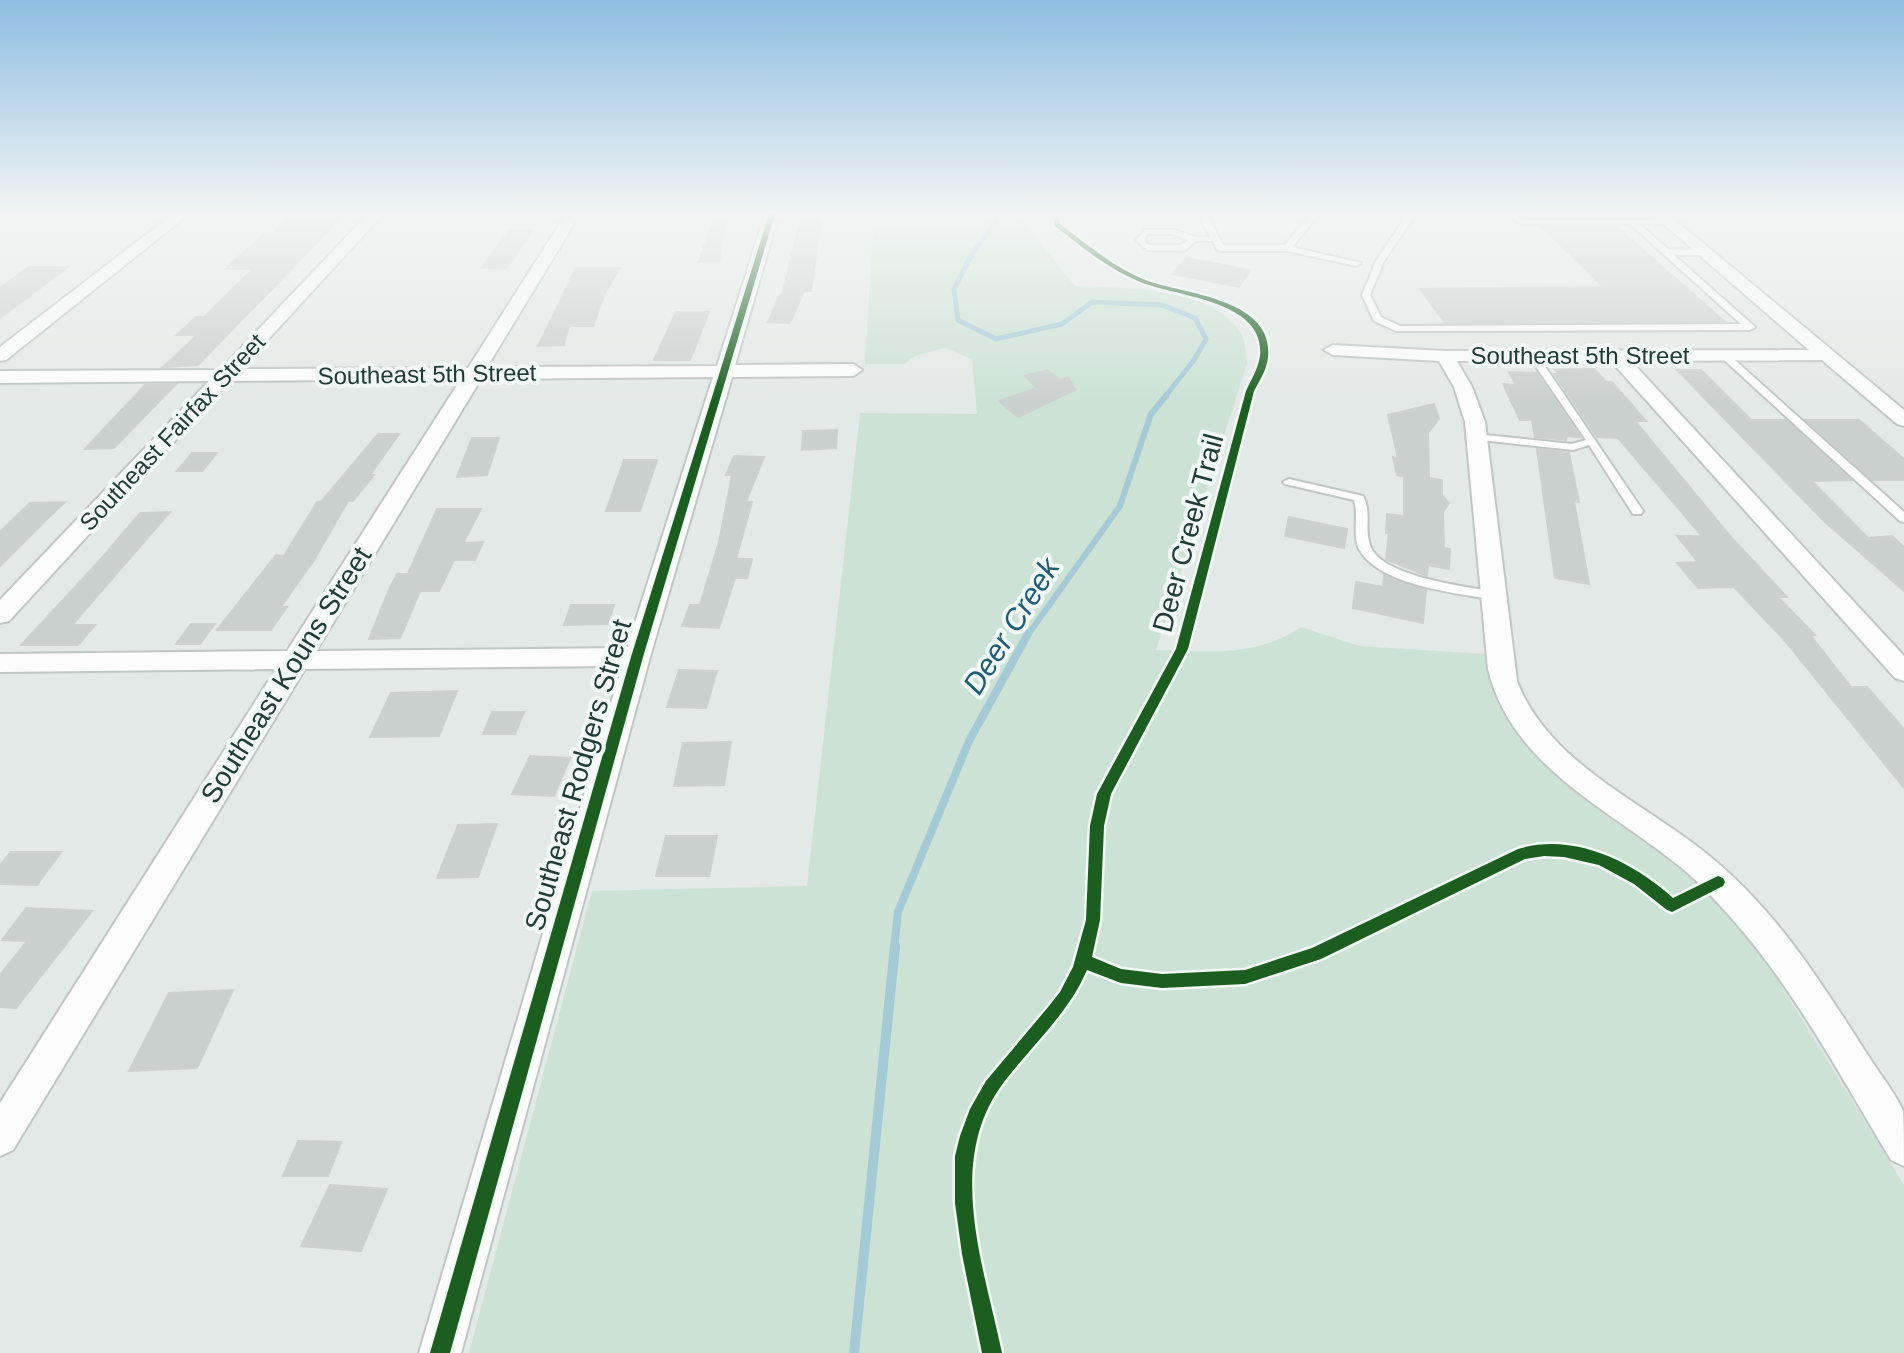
<svg xmlns="http://www.w3.org/2000/svg" width="1904" height="1353" font-family="Arial,sans-serif">
<rect width="100%" height="100%" fill="#e3e9e6"/>
<path fill="#cce2d4" d="M874,214H1017L1075,286C1123,288 1220,286 1243,338C1246,344 1246,356 1247,363L1156,650C1208,651 1256,658 1301,627L1359,646L1485,654L1504,712L1549,766L1613,820L1670,861L1731,910L1763,956L1904,1185V1353H469L592,891L807,886L860,413L977,414L972,359L945,348L917,355L904,364H865Z"/>
<g fill="none" stroke-linecap="round" stroke-linejoin="round">
<path stroke="#a4cad6" stroke-width="5" d="M991,214L998,218L970,258L954,289L958,320L996,339L1062,324L1092,302L1162,305L1195,318L1206,339L1194,360L1164,398"/>
<path stroke="#a4cad6" stroke-width="6" d="M1027,636L1120,506L1151,414L1166,396"/>
<path stroke="#a4cad6" stroke-width="8" d="M894,948L898,912L969,741L1028,634"/>
<path stroke="#a4cad6" stroke-width="10" d="M854,1353L895,946"/>
</g>
<path fill="#cad0ce" stroke="#ccd1cf" stroke-width="2" d="M293,214H345L198,365L163,367L197,335H177L196,317H204L253,269H225L265,233H273Z
M715,214H727L719,261L699,262Z
M801,219H821L811,291H804L790,323L768,322L780,295H782Z
M1542,227H1617L1724,321L1445,323L1420,289L1603,287Z
M510,230H533L506,269L481,268Z
M1186,258L1250,270L1239,287L1173,274Z
M29,267H68L0,318V288Z
M576,268H620L605,293L593,326H569L564,345L538,346Z
M676,312H709L690,360H654Z
M1594,369L1606,382H1612L1646,421H1635L1730,536L1787,597H1778L1815,635L1811,636L1851,687H1867L1904,729V788L1787,643L1734,587L1698,588L1677,563L1698,562L1677,536H1702L1618,438L1597,437L1554,374H1559L1555,370Z
M1047,370L1060,380L1068,377L1075,390L1018,417L999,401L1037,388L1025,376Z
M1677,370H1701L1751,420H1786L1851,480L1812,481L1868,538L1892,536L1904,547V591L1824,521Z
M1509,372L1537,373L1580,437L1566,436V440L1535,437L1532,420H1520L1503,384L1516,385Z
M176,384L114,448L85,449L145,385Z
M1434,404L1439,419L1428,433L1429,478L1442,480V495L1449,503L1443,512L1444,548L1450,549L1449,569L1428,565L1427,576L1386,559L1389,533H1386L1387,514L1404,516V477L1397,475L1393,457L1398,458L1388,415Z
M1806,420H1859L1904,459V480H1872Z
M837,430L836,448L802,450L803,431Z
M378,434H399L370,475H374L353,501H348L314,560L281,607H287L271,630H217L276,555L284,556L317,502H321Z
M472,438H499L487,475L457,477Z
M1537,449L1569,453L1579,502L1574,501L1589,584L1555,578Z
M192,453H217L202,471H177Z
M734,456L764,457L746,502H752L736,559H752L747,578H735L719,628L682,626L690,605H700L719,542L732,475H726Z
M624,460H657L640,511H606Z
M65,502L45,521L0,566V532L30,503Z
M437,509H481L463,543L483,542L475,560H454L439,591H420L400,638L369,639L388,592L397,574H408Z
M170,512L72,625H95L78,645H21L101,559L140,513Z
M1289,517L1347,529L1344,548L1285,536Z
M1384,575L1426,590L1423,623L1353,608L1356,582L1383,587Z
M571,605H614L608,624L564,625Z
M191,624H215L200,644H176Z
M679,670L717,671L706,708L667,707Z
M457,691L439,736L370,737L391,693Z
M492,712H524L515,734H483Z
M731,742L724,785L674,786L683,743Z
M530,756L570,758L554,796L512,794Z
M497,824L478,877L437,878L458,825Z
M666,836H717L709,876H656Z
M11,852H61L37,885L0,884V865Z
M26,908L92,911L16,1008L0,1007V975L27,941L2,940Z
M233,990L197,1068L129,1071L169,993Z
M298,1141L341,1142L328,1176H283Z
M330,1185L387,1189L361,1251L301,1246Z"/>
<g fill="none" stroke-linecap="round" stroke-linejoin="round">
<defs>
<path id="lane" d="M1199,214H1207L1223,245H1285L1311,214H1319L1292,247L1361,263L1357,266L1287,251H1220L1217,250L1213,241H1196L1184,251L1147,250L1136,240L1145,230H1174L1195,237H1210ZM1148,234H1173L1188,240L1182,245H1149L1144,240Z
M1387,214H1416L1384,261L1370,295L1381,317L1400,326L1741,324L1630,224H1520L1508,214H1516L1522,220H1671L1672,222L1668,224H1639L1668,249L1707,250V254L1704,255H1674L1755,327L1750,330L1396,331L1374,321L1362,295L1376,261L1404,219Z
M1530,353H1536L1643,511L1641,514H1633L1589,445L1573,450L1472,439V435L1476,434L1572,444L1586,440L1528,355Z
M1721,353H1727L1904,512V522L1900,521L1721,357Z
M1289,479L1363,496C1372,512 1364,528 1370,545C1380,577 1465,586 1495,592L1501,596L1495,600C1457,593 1379,586 1359,549C1352,535 1359,516 1354,500L1285,484L1283,482Z"/>
<path id="street" d="M173,214H189L6,360L0,361V347Z
M368,214H383L241,369L468,368L566,214H580L487,367L717,366L765,214H779L735,365L853,364L862,370L853,376L732,377L650,657L461,1353H419L622,666L305,669L13,1150L0,1156V1103L276,669L0,672V654L287,651L461,379L230,381L9,621L0,623V600L209,381L0,383V371L220,370ZM713,377L627,648L316,651L481,379Z
M1652,214H1668L1904,410V426L1897,424L1822,360L1631,361L1904,656V681L1895,678L1611,361H1457L1472,387L1485,422L1517,681C1548,762 1639,800 1703,851C1772,904 1821,982 1867,1054C1878,1072 1895,1092 1903,1111C1904,1125 1904,1150 1904,1166L1891,1160C1842,1079 1797,993 1734,921C1718,903 1702,885 1683,869C1612,810 1512,768 1488,669L1465,422L1454,387L1439,361L1333,355L1324,350L1333,345L1445,351L1809,350Z"/>
</defs>
<use href="#lane" stroke="#c0c6c4" stroke-width="4"/>
<use href="#street" stroke="#c0c6c4" stroke-width="4"/>
<use href="#lane" fill="#fbfcfb" fill-rule="evenodd"/>
<use href="#street" fill="#fbfcfb" fill-rule="evenodd"/>
<defs>
<path id="cycleway" d="M769,214H775L643,657L450,1353H430L631,657Z
M1052,214H1058L1060,224C1088,245 1116,269 1148,281C1185,294 1274,299 1268,357C1267,369 1260,380 1254,391L1188,649L1111,794L1104,826L1100,920L1092,957L1121,969L1162,974L1245,970L1312,948L1518,849C1574,832 1633,862 1673,898L1718,876L1723,878L1725,882L1723,886L1672,912L1667,910L1634,884L1599,865L1564,857L1544,856L1525,859L1321,959L1245,984L1162,988L1121,983L1087,970C1068,1014 1033,1044 1004,1082C944,1161 984,1266 1002,1353H982L962,1254L955,1203V1156L960,1136L970,1109L986,1081L1049,1006L1060,992L1073,967L1086,920L1090,826L1097,794L1176,649L1246,391C1251,380 1258,369 1260,356C1266,299 1173,297 1138,281C1107,268 1081,246 1055,226Z"/>
</defs>
<use href="#cycleway" stroke="#f1f8f5" stroke-width="5"/>
<use href="#cycleway" fill="#1b5e20" fill-rule="evenodd"/>
</g>
<linearGradient id="sky" x2="0" y2="1"><stop stop-color="#8dbde1"/><stop offset="0.53" stop-color="#f2f5f4"/><stop offset="1" stop-color="#f2f5f4" stop-opacity="0"/></linearGradient>
<rect width="1904" height="403" fill="url(#sky)"/>
<g text-anchor="middle" dominant-baseline="central" stroke-width="8" stroke-linejoin="round" paint-order="stroke">
<g font-size="24" fill="#213b37" stroke="#f1f8f5">
<text x="1580" y="355">Southeast 5th Street</text>
<text transform="translate(427 374) rotate(-1)">Southeast 5th Street</text>
<text transform="translate(172 432) rotate(-47)">Southeast Fairfax Street</text>
</g>
<g font-size="28" fill="#213b37" stroke="#f1f8f5">
<text transform="translate(1188 533) rotate(-75)">Deer Creek Trail</text>
<text transform="translate(286 675) rotate(-58)">Southeast Kouns Street</text>
<text transform="translate(578 775) rotate(-74)">Southeast Rodgers Street</text>
</g>
<g font-size="30" font-style="italic" fill="#1d5e76" stroke="#f1f8f5">
<text transform="translate(1011 626) rotate(-58)">Deer Creek</text>
</g>
</g>
</svg>
